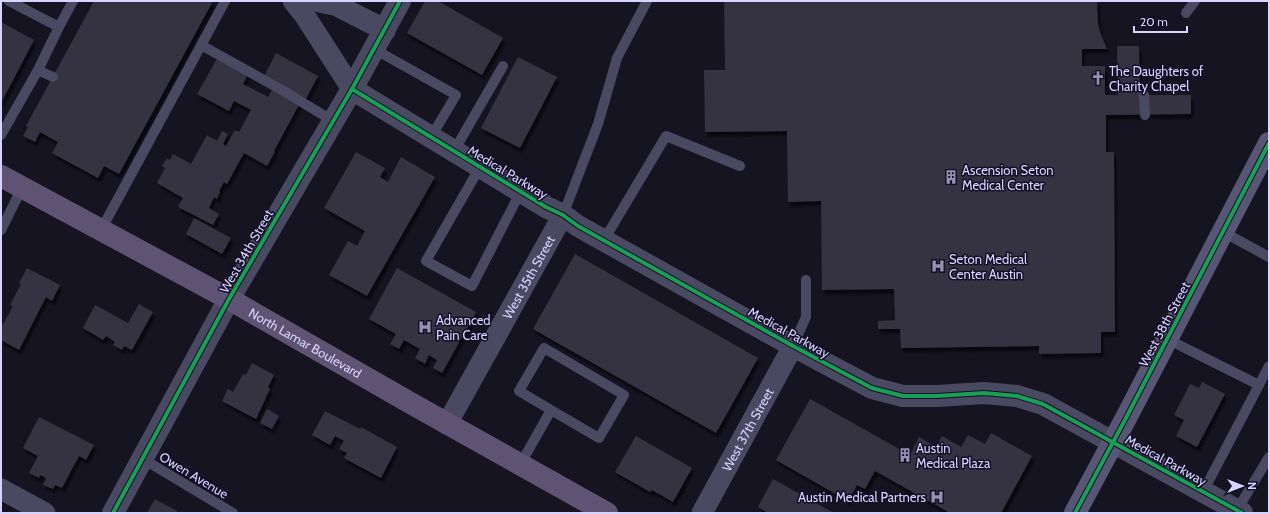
<svg xmlns="http://www.w3.org/2000/svg" width="1270" height="514" font-family="Cabin,sans-serif">
<defs>
<filter id="shadow"><feDropShadow dx="2.5" dy="4.5" stdDeviation="1" flood-color="#0009"/></filter>
</defs>
<rect width="100%" height="100%" fill="#161421"/>
<path fill="#343243" filter="url(#shadow)" d="M94,1H213L119,174L104,166L98,178L52,153L58,142L40,132L35,142L23,136L28,127L26,126Z
M425,1H438L503,38L482,75L407,33Z
M724,1H1097L1098,24L1100,32L1107,49H1082V66H1105V95H1118L1117,46H1139L1140,95H1191V114L1106,115V152H1114L1115,332H1101V353L1039,354V346L901,348L900,329H878V321L895,320L894,289L822,290L821,201L788,202L787,131L705,132L704,70H725Z
M1,22L34,40L1,103Z
M276,53L318,76L305,101L263,78Z
M218,57L248,74L243,84L268,97L273,88L300,103L274,151L275,152L267,166L244,153L227,184L224,182L219,191L220,192L217,199L214,197L209,208L219,214L213,225L178,207L183,198L157,183L165,168L162,166L167,158L170,160L173,154L191,164L207,135L217,141L222,131L228,134L223,144L226,146L235,130L239,132L251,110L234,101L229,111L197,94Z
M518,57L557,77L520,148L481,128Z
M356,152L385,168L380,177L388,182L401,157L435,177L367,296L329,275L348,241L357,246L365,231L324,208Z
M194,218L231,238L222,254L186,234Z
M575,254L758,358L716,433L533,329Z
M27,268L60,285L52,301L46,297L19,350L1,340V328L13,306L10,305L21,284L19,283Z
M397,268L476,312L442,373L433,368L437,360L429,355L425,364L415,358L420,349L404,340L399,349L390,344L396,334L369,319Z
M139,304L153,312L132,350L124,346L122,350L113,345L115,342L106,336L103,340L83,328L95,305L128,323Z
M252,363L274,375L268,387L270,389L256,419L222,401L228,389L233,392L243,374L246,375Z
M1202,382L1225,394L1197,447L1176,436L1184,420L1174,415L1190,384L1199,388Z
M810,399L910,455L919,437L936,447L942,436L961,447L968,435L985,444L991,433L1032,456L1001,513H950L875,471L865,489L857,485L848,501L776,460Z
M267,409L279,416L272,429L260,423Z
M325,411L360,429L361,427L397,447L381,478L344,458L347,453L339,449L344,441L335,436L330,445L312,435Z
M39,417L94,445L86,460L79,456L62,488L55,485L53,489L43,485L46,478L40,475L39,478L29,473L38,456L23,448Z
M636,436L692,468L673,502L652,490L650,492L615,472Z
M773,479L834,513H768L765,511L758,507Z
M155,499L177,511L176,513H147Z"/>
<g fill="none" stroke-linecap="round" stroke-linejoin="round">
<path stroke="#4a4962" stroke-width="10" d="M9,1L59,27
M1186,13L1195,1
M201,45L282,90L333,121
M374,49L456,95L431,137
M38,70L53,77
M1144,95L1145,115
M1,135L38,70L59,27L73,1
M454,151L503,66
M480,167L426,261L472,286L521,191
M563,215L598,124L617,58L647,1
M1,230L22,188
M101,230L225,1
M1223,232L1269,257
M604,240L666,136L740,166
M1167,339L1259,385L1269,366
M793,346L806,317V280
M143,459L233,513
M520,465L551,410L599,438L624,395L544,348L519,391L551,410
M1203,492L1259,385
M1237,510L1269,457"/>
<g stroke="#4a4962" stroke-width="21">
<path d="M293,1L305,16L352,89"/>
<path id="s1" d="M447,424L563,215"/>
<path d="M1,489L45,513"/>
<path id="s2" d="M702,513L793,346"/>
</g>
<path stroke="#4a4962" stroke-width="22" d="M317,1L336,5L385,30
M352,89L546,207L563,215L578,226L793,346L872,388L903,396H937L984,393L1017,396L1043,404L1242,513
M113,513L229,299L352,89L400,1"/>
<path stroke="#575674" stroke-width="22" d="M1075,513L1126,418L1269,143"/>
<path stroke="#5e5373" stroke-width="22" id="s3" d="M1,176L229,299L414,405L607,513"/>
<defs>
<path id="cycleway" d="M352,89L546,207L563,215L578,226L793,346L872,388L903,396H937L984,393L1017,396L1043,404L1242,513
M113,513L229,299L352,89L400,1
M1075,513L1126,418L1269,143"/>
</defs>
<use href="#cycleway" stroke="#130f26" stroke-width="6"/>
<use href="#cycleway" stroke="#1a9f57" stroke-width="4"/>
</g>
<defs>
<symbol id="church-bare" viewBox="-9 -9 18 18"><path d="M-1.2-6h2.4v3.5h3.3v2.4h-3.3V6h-2.4V-.1h-3.3v-2.4h3.3Z" fill="#9591b1" stroke="#130f26" stroke-width="2.5" paint-order="stroke"/></symbol>
<symbol id="building-bare" viewBox="-9 -9 18 18"><path d="M-4-6H4V6H1V3H-1V6H-4ZM-2.5-4.3h1.7v1.8h-1.7ZM.8-4.3h1.7v1.8H.8ZM-2.5-1h1.7V.8h-1.7ZM.8-1h1.7V.8H.8Z" fill="#9591b1" stroke="#130f26" stroke-width="2.5" paint-order="stroke"/></symbol>
<symbol id="hospital-bare" viewBox="-9 -9 18 18"><path d="M-5-5h3v3.5h4V-5h3V5h-3V1.5h-4V5h-3Z" fill="#9591b1" stroke="#130f26" stroke-width="2.5" paint-order="stroke"/></symbol>
</defs>
<g fill-rule="evenodd">
<use href="#church-bare" x="1088" y="68" width="20" height="20"/>
<use href="#building-bare" x="941" y="167" width="20" height="20"/>
<use href="#hospital-bare" x="928" y="256" width="20" height="20"/>
<use href="#hospital-bare" x="415" y="317" width="20" height="20"/>
<use href="#building-bare" x="895" y="445" width="20" height="20"/>
<use href="#hospital-bare" x="927" y="487" width="20" height="20"/>
</g>
<g text-anchor="middle" dominant-baseline="central" stroke-width="3" stroke-linejoin="round" paint-order="stroke">
<g font-size="13" fill="#d9d4ff" stroke="#130f26" text-anchor="start">
<text x="1109" y="71">The Daughters of<tspan x="1109" dy="15">Charity Chapel</tspan></text>
<text x="962" y="170">Ascension Seton<tspan x="962" dy="15">Medical Center</tspan></text>
<text x="949" y="259">Seton Medical<tspan x="949" dy="15">Center Austin</tspan></text>
<text x="436" y="320">Advanced<tspan x="436" dy="15">Pain Care</tspan></text>
<text x="916" y="448">Austin<tspan x="916" dy="15">Medical Plaza</tspan></text>
<text x="926" y="497" text-anchor="end">Austin Medical Partners</text>
</g>
<g font-size="13" fill="#d9d4ff" stroke="#130f26">
<text transform="translate(508 172) rotate(31)">Medical Parkway</text>
<text transform="translate(246 251) rotate(-60)">West 34th Street</text>
<text stroke="none"><textPath href="#s1" startOffset="168">West 35th Street</textPath></text>
<text transform="translate(1164 324) rotate(-62)">West 38th Street</text>
<text transform="translate(789 332) rotate(29)">Medical Parkway</text>
<text stroke="none"><textPath href="#s3" startOffset="347">North Lamar Boulevard</textPath></text>
<text stroke="none"><textPath href="#s2" startOffset="95">West 37th Street</textPath></text>
<text transform="translate(1166 460) rotate(29)">Medical Parkway</text>
<text transform="translate(194 475) rotate(31)">Owen Avenue</text>
</g>
</g>
<rect width="1270" height="514" fill="none" stroke="#d9d4ff" stroke-width="4"/>
<g transform="translate(1242 486) rotate(90)" stroke="#130f26" stroke-width="3" paint-order="stroke">
<path d="M0-3L7 15L0 10L-7 15Z" fill="#d9d4ff"/>
<text y="-6" font-size="11" font-weight="bold" text-anchor="middle" fill="#d9d4ff">N</text>
</g>
<path d="M1134 26v6h53v-6" fill="none" stroke="#d9d4ff" stroke-width="2"/>
<text x="1140" y="26" font-size="12" fill="#d9d4ff" stroke="#130f26" stroke-width="3" paint-order="stroke">20 m</text>
</svg>
